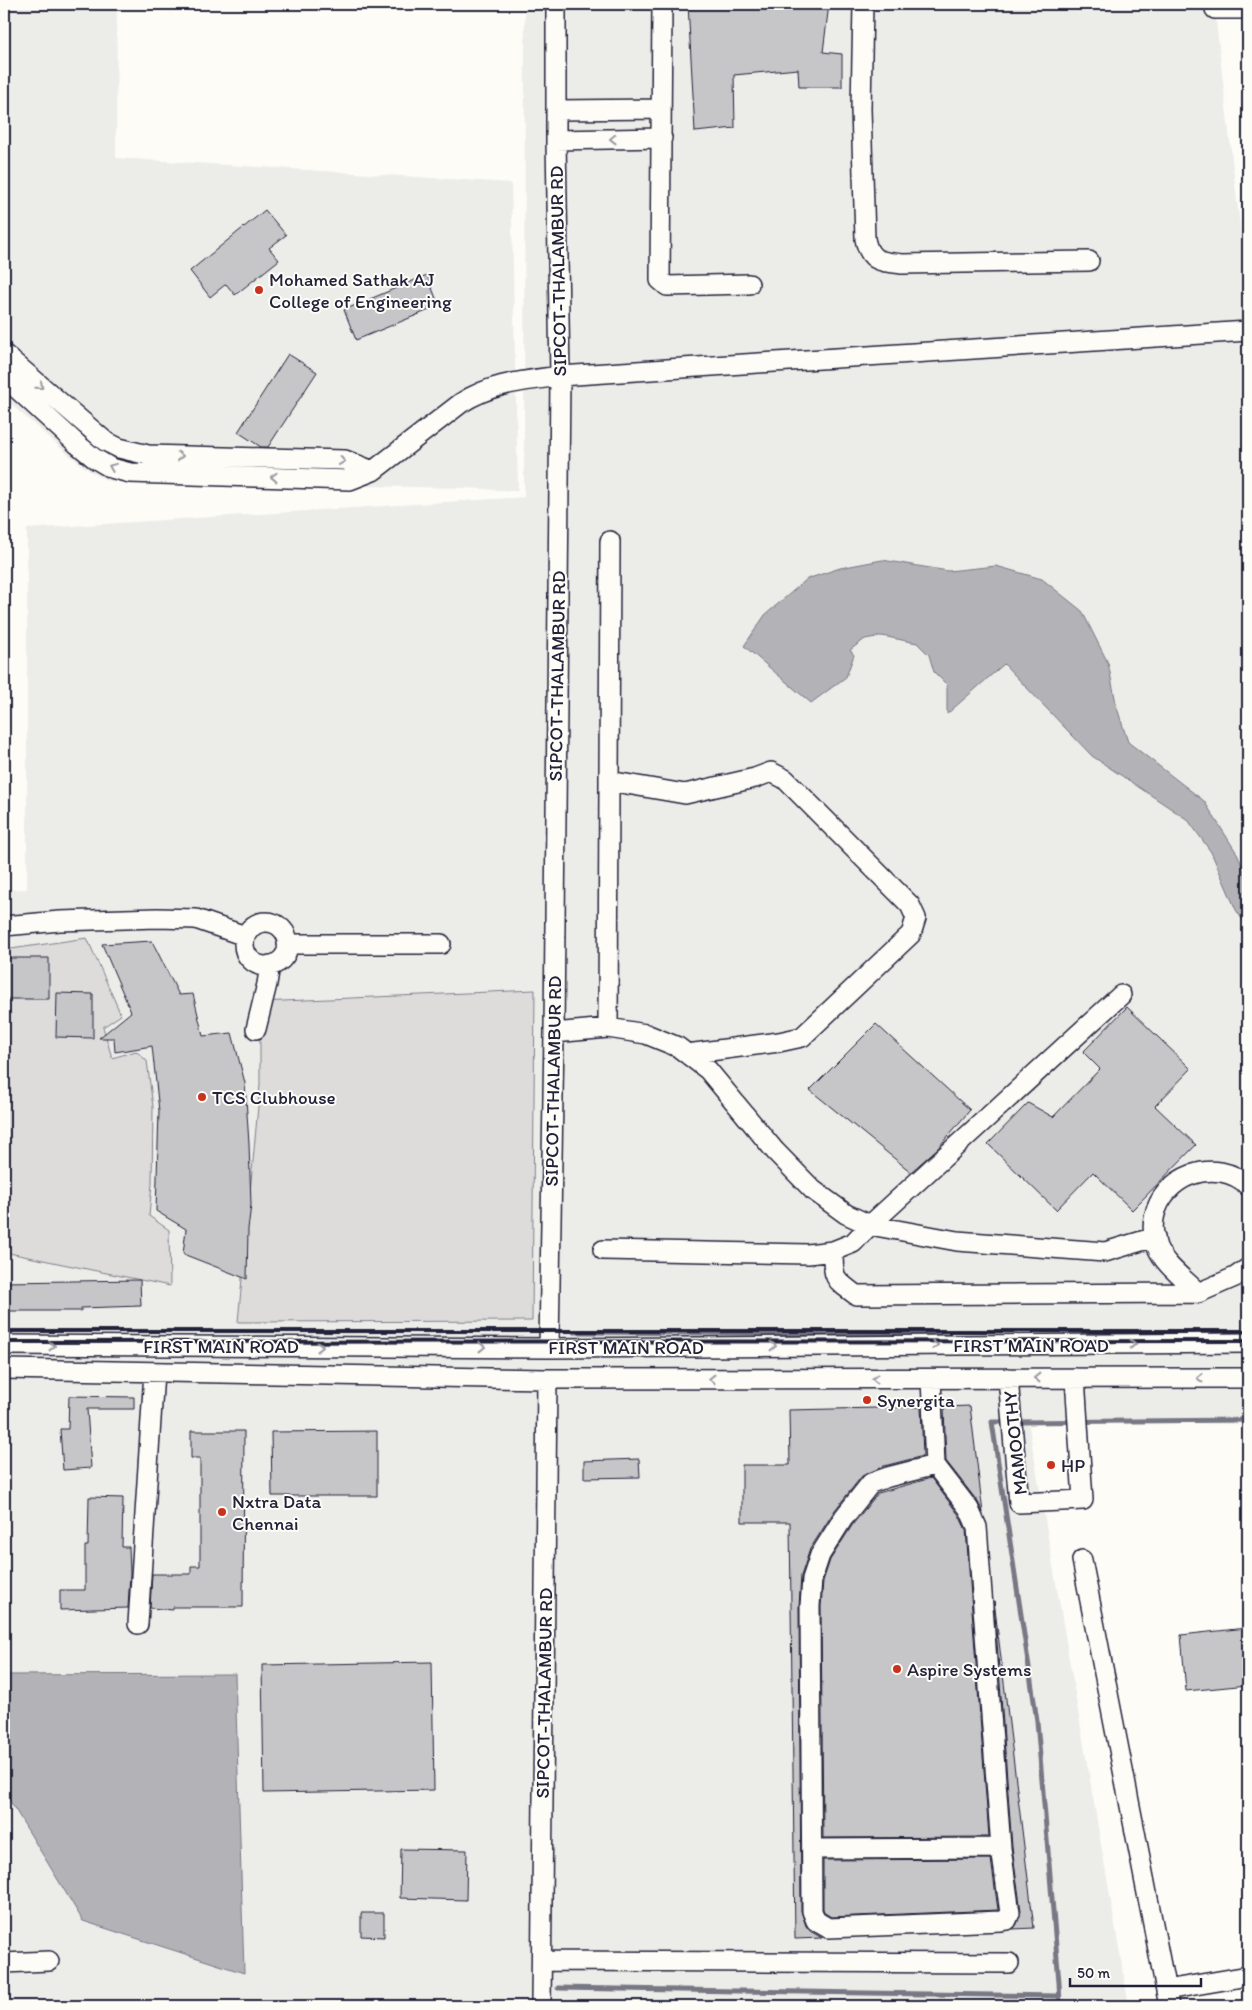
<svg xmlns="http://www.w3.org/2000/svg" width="1252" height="2010" font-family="Itim,sans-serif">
<rect width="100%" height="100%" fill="#fdfcf7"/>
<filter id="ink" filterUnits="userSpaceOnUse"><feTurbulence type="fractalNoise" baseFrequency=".02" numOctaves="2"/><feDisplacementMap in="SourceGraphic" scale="10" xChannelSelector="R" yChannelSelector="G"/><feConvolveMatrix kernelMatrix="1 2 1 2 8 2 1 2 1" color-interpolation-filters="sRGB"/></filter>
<g filter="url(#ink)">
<path fill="#ecece9" d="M4,4H117L116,158L511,183L518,491L466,488L108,481L88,470L62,449L4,398Z
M525,4H1214L1248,295V1424L1028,1421L1129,2006H4V890L27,889V529L524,497Z"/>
<path fill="#dddcdb" stroke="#807f8b" d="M87,938L121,1015L103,1027L112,1058L136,1051L147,1061L153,1107L152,1184L149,1216L169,1230L170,1286L4,1252V950Z
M535,990L532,1321L238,1322L260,1085V1002Z"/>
<path fill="#b2b2b7" stroke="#787885" d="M882,560L948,571L996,566L1042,579L1082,611L1108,663L1117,708L1128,742L1204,801L1238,855L1248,882V928L1236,910L1211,852L1188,820L1092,756L1004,664L947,714V685L934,672L929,655L917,643L882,636L865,639L850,650L854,655L846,677L811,703L744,646L765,615L807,579L840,568Z
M235,1674L244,1973L83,1921L4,1791V1675Z"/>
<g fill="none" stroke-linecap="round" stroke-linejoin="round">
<path stroke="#787885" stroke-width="5" d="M574,1332L888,1334L949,1336
M1008,1422H992L1037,1721L1059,1982L1060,2006
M1016,1422L1248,1420
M558,1988L1059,1996"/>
</g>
<path fill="#c6c6c8" stroke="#22223b" d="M688,4H829L823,52L842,54V87H799L798,69L734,75L735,128L695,132Z
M265,210L286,235L269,248L279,260L235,295L226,284L210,297L190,271Z
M427,275L439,306L356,340L344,310Z
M288,354L317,372L268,447H261L238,432Z
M152,941L179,995L193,994L203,1036L232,1033L245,1083L249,1144L251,1205L248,1229L247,1279L183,1254L186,1229L156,1211L159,1111L152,1046L115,1052L114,1038H99L131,1012L102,944Z
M4,958H49V999H4Z
M57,993L93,994V1038L56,1037Z
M1127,1007L1191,1069L1155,1106L1196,1145L1132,1210L1093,1172L1056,1210L988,1144L1028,1103L1053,1117L1100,1069L1083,1052Z
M876,1024L970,1110L938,1148L911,1172L810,1090Z
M140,1280L141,1306L81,1308V1311H4V1282Z
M69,1396L134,1397V1409H87L91,1468L63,1470L60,1429H68Z
M970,1406L983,1513L978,1502L946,1461L944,1407Z
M921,1407L923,1456L884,1466L862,1476L835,1510L810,1549L801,1576L799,1606L801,1911L806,1926L810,1931L822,1938L795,1939L790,1522H742V1465H790L789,1410Z
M191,1431H244L243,1607H173V1610L150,1608L152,1574H191V1566H200V1458H191Z
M377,1431V1496H272L271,1432Z
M639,1459L640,1477L584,1478V1461Z
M931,1478L959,1515L966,1530L989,1837L823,1838L821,1606L823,1581L830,1560L853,1524L878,1493Z
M89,1497L123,1498L122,1547H129L130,1573L128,1608L60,1610V1590H85V1546H88Z
M994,1601L1034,1928L1013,1929L1017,1924L1021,1911L1012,1847Z
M1246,1628L1248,1685L1186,1691L1181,1635Z
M432,1662L434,1790L264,1793L262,1665Z
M401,1849L467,1850L466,1900L400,1898Z
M991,1859L998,1910L831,1917L825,1913L823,1909V1860Z
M361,1913H384V1937L361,1936Z"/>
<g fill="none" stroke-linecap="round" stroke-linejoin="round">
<defs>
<path id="minor" d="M662,4L660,280L667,286L749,284
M863,4L861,109L865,239C870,263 881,261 902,264L1089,261
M1215,9H1248
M556,110L661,109
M556,140L662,138
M4,354L105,441L119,448L148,455L345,460L373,471
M4,377L77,444L94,458L111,468L130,473L350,480L373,471L461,403C492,383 524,381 560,376L1248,331
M609,781L685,794L755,778L771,772L785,779L910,905L916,918L911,934L802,1037L779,1042L687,1054
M244 944a22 22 0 1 1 44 0a22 22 0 1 1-44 0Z
M4,926L60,921L157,918L196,919L245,936
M287,944H441
M608,1028L610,541
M256,1029L267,984L270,965
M554,1033L608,1028L646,1034L678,1047L708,1070L775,1151L813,1190L846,1214L870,1225L957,1241L1105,1252L1155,1237
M1248,1186C1242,1179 1231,1174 1221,1172C1179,1165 1141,1205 1157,1247C1165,1266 1185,1279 1198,1293L1235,1277L1248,1268
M603,1250L808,1254L833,1251L853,1243L870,1225L1121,995
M833,1251C833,1279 834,1279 856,1295L1198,1293
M4,1345L549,1348L1248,1343
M549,1348L554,1033L560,376L556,140V4
M4,1369L547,1379L1248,1378
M1008,1378L1019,1503L1083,1500L1075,1378
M931,1379L935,1465L969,1509L977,1527L1001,1848L1010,1913L1007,1920L1001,1921L828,1928L816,1921L812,1911L810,1606L812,1579L820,1555L844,1517L871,1483L888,1477L935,1465
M1082,1560L1169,2006
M138,1624L154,1372
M812,1849L1001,1848
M542,1961L1009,1963
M4,1963L49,1961
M1166,1990L1248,1976
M541,2006L547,1379"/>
</defs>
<use href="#minor" stroke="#22223b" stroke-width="22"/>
<use href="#minor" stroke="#fdfcf7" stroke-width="19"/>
<path stroke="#22223b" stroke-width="4" d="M4,1331H1248
M4,1342L1248,1341"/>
</g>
<defs><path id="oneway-chevron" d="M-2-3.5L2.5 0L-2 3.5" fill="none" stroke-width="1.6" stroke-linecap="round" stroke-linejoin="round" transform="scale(1.25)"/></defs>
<g stroke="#9a9aa2">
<use href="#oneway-chevron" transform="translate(613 139) rotate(179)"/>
<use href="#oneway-chevron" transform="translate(40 386) rotate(41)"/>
<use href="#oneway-chevron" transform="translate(180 456) rotate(1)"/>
<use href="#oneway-chevron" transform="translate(342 461) rotate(8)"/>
<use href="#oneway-chevron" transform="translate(112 467) rotate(-158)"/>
<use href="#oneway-chevron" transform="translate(274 477) rotate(-178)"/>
<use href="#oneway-chevron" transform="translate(1133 1344)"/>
<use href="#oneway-chevron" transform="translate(935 1345)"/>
<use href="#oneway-chevron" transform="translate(52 1346)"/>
<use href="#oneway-chevron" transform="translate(773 1346)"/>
<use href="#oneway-chevron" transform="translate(320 1347)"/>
<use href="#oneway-chevron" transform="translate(482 1347)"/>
<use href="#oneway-chevron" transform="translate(1037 1378) rotate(180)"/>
<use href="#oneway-chevron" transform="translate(1200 1378) rotate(180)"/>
<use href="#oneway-chevron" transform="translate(712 1379) rotate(180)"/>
<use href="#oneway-chevron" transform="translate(875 1379) rotate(180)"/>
</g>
</g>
<g fill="#c8321e" stroke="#fdfcf7" stroke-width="2">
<circle cx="259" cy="290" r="5"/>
<circle cx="202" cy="1097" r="5"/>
<circle cx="867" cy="1400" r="5"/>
<circle cx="1051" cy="1465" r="5"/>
<circle cx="222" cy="1512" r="5"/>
<circle cx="897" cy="1669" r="5"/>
</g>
<g text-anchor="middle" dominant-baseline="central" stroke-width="4" stroke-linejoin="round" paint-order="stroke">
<g font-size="19" fill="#22223b" stroke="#fdfcf7">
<text transform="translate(558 271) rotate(-91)">SIPCOT-THALAMBUR RD</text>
<text transform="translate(557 676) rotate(-89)">SIPCOT-THALAMBUR RD</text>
<text transform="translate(553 1081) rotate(-89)">SIPCOT-THALAMBUR RD</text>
<text x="1031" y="1345">FIRST MAIN ROAD</text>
<text x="221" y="1346">FIRST MAIN ROAD</text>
<text x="626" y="1347">FIRST MAIN ROAD</text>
<text transform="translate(1015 1443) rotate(-96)">MAMOOTHY</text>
<text transform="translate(544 1693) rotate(-89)">SIPCOT-THALAMBUR RD</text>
</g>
<g font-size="19" fill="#22223b" stroke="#fdfcf7" text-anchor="start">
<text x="269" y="279">Mohamed Sathak AJ<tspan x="269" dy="22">College of Engineering</tspan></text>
<text x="212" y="1097">TCS Clubhouse</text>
<text x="877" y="1400">Synergita</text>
<text x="1061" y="1465">HP</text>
<text x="232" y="1501">Nxtra Data<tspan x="232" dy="22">Chennai</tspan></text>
<text x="907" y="1669">Aspire Systems</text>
</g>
</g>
<rect width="1252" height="2010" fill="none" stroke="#fdfcf7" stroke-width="20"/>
<rect x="10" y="10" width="1232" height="1990" fill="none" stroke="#22223b" stroke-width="2" filter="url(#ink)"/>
<path d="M1070 1978v8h131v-8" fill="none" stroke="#22223b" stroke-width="2.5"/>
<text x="1077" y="1978" font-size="15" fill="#22223b" stroke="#fdfcf7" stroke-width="4" paint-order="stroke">50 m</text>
</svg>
